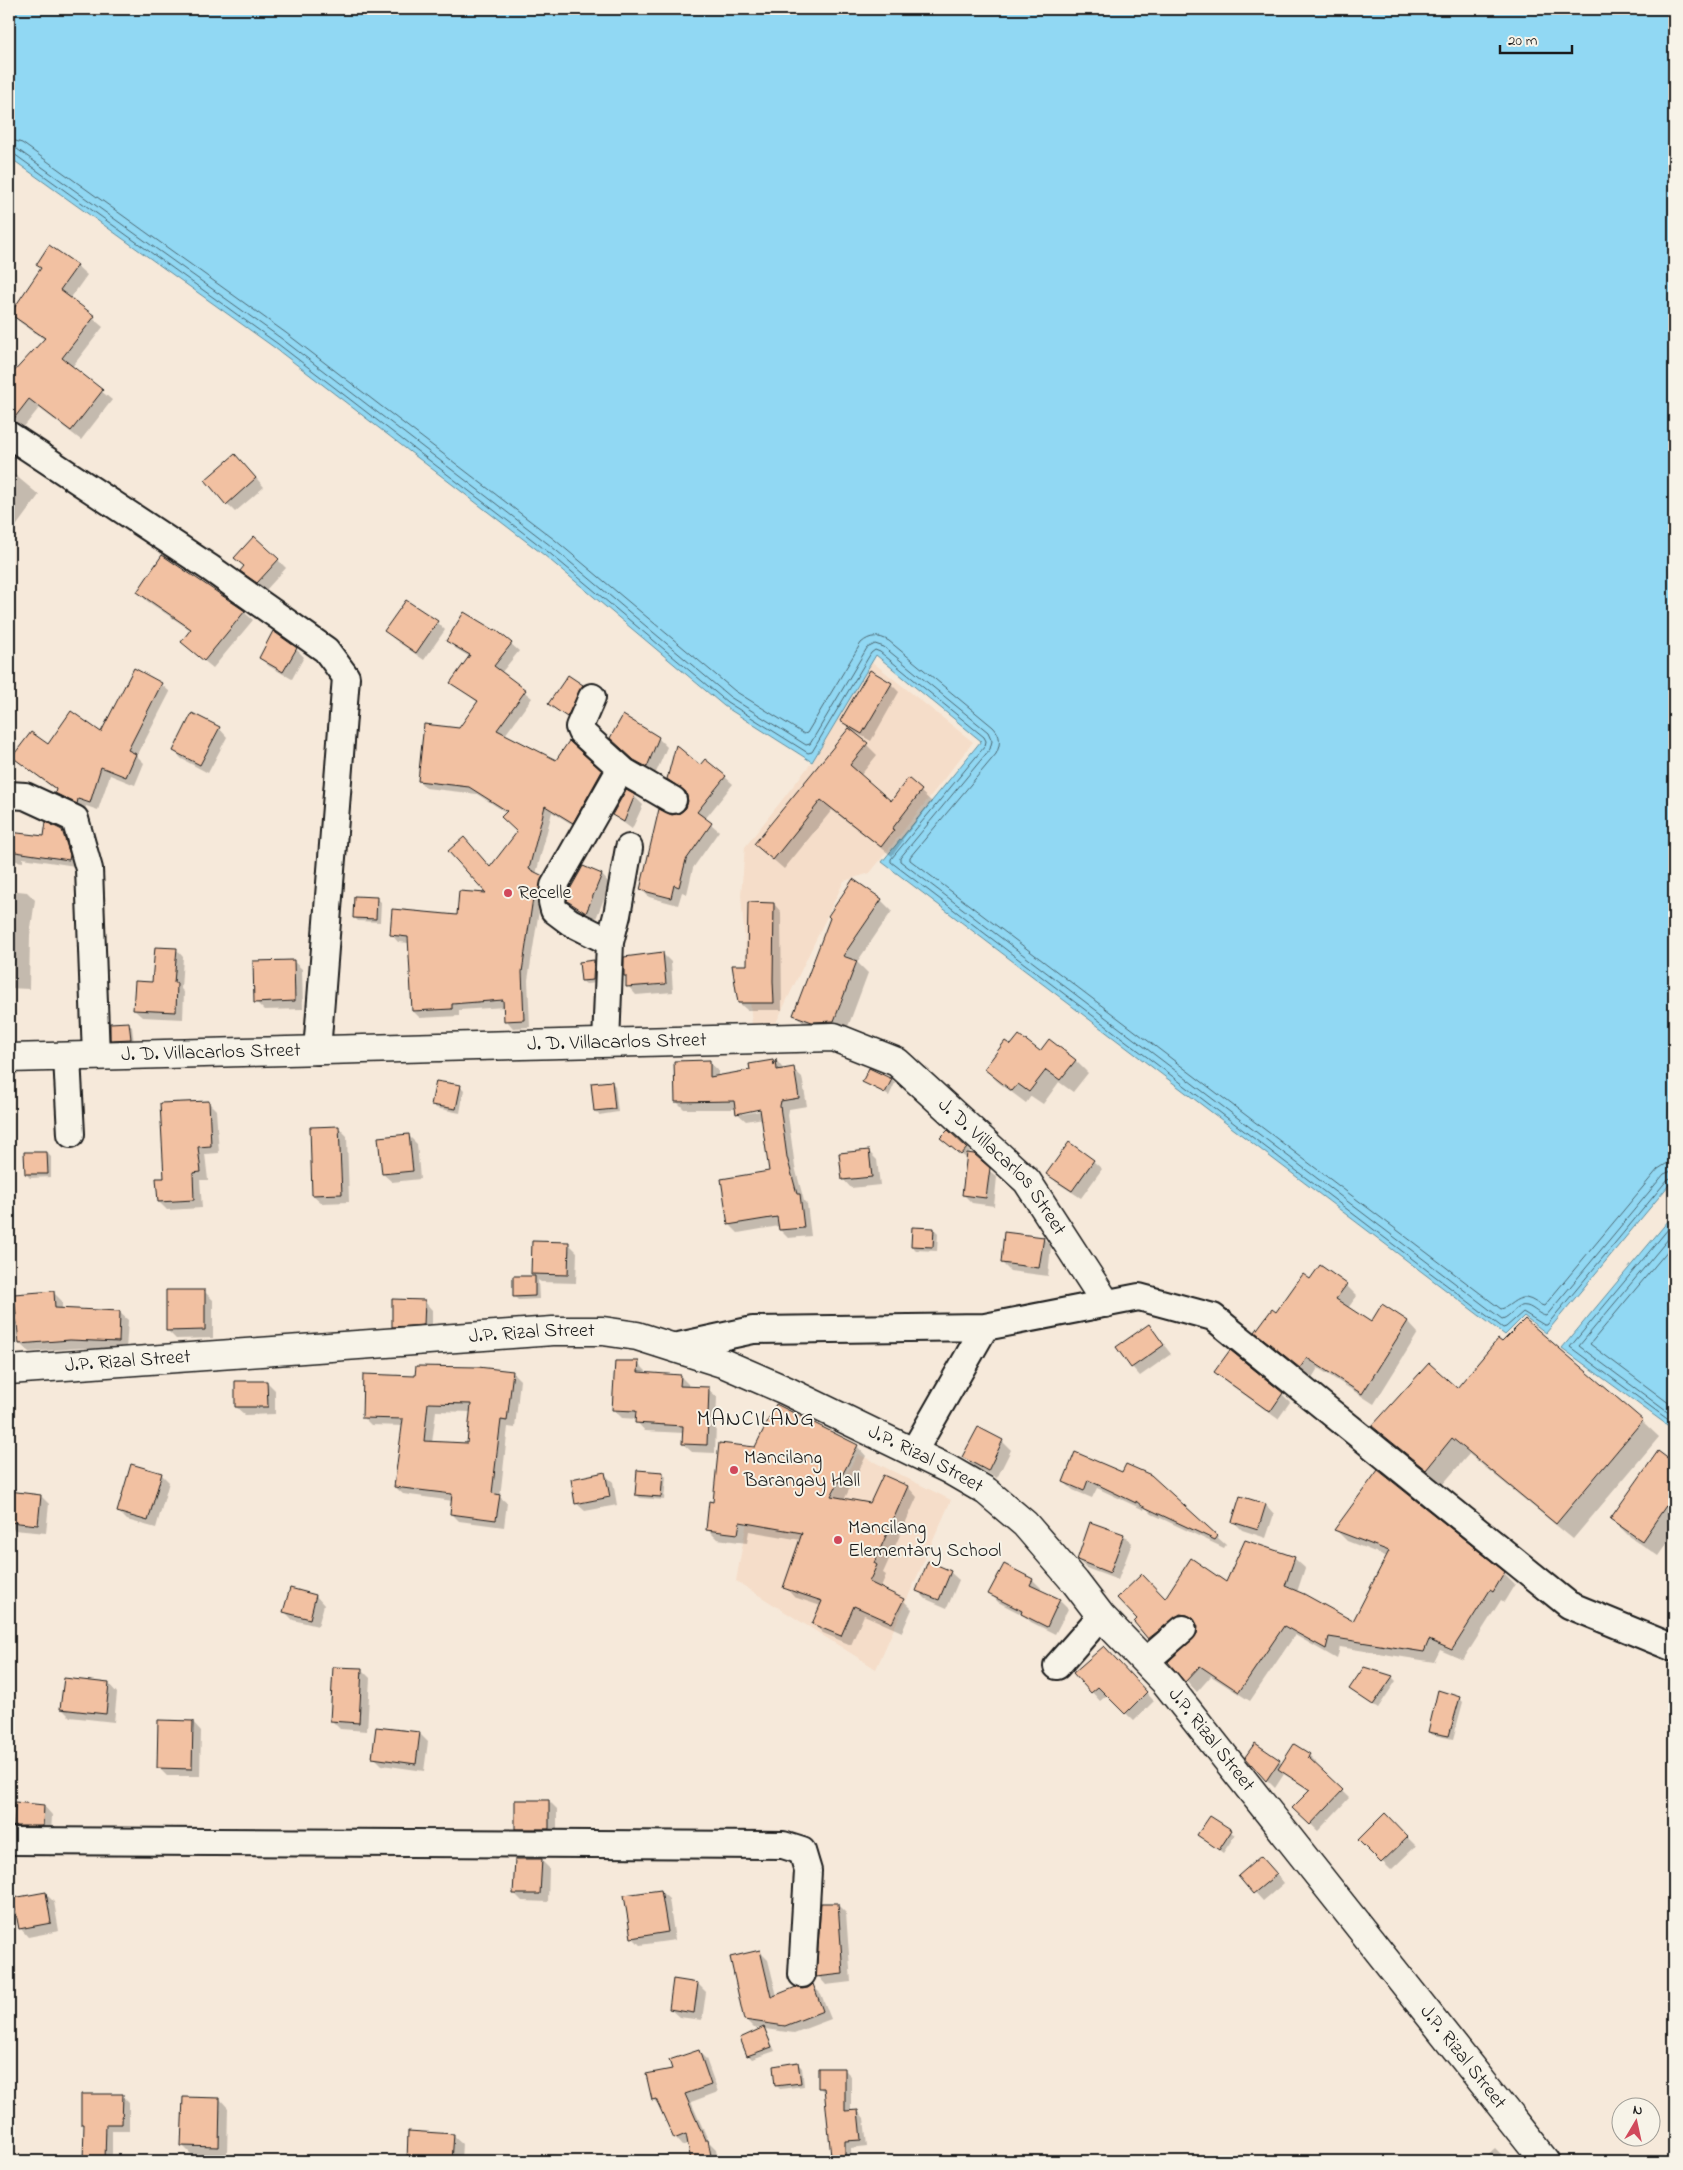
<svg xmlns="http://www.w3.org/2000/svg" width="1683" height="2170" font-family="'Indie Flower',sans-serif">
<rect width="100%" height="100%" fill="#f6e9da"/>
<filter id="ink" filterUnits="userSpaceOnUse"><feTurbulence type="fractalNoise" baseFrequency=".02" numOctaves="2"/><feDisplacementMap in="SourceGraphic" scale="10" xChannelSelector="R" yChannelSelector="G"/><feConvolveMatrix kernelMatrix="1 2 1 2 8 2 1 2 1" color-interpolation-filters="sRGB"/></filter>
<g filter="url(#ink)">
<path fill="#f5ddc9" d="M871,661L973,742L870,873L844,881L774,1027L752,1025L741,895L745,847L812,762Z
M858,1454L951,1500L876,1669L736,1581L758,1461L832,1497Z"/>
<path fill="#91d8f3" stroke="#628d9d" d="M9,9H1674V1179L1546,1333L1524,1316L1505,1335L882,862L981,741L876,655L812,762L724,706L544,555L275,348L9,157Z
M1674,1214V1430L1562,1348Z"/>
<path fill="#0003" fill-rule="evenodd" d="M37,264L77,266L87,275L70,299L103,327L72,367L112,400L81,440L39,408L23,428L9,416V368L14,372L45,340L21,323L11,314L42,269Z
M244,464L264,487L235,512L227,504Z
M9,470L39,495L9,536Z
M162,557L244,612L253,620L213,668L191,650L192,631L147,601L138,592Z
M278,560L286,568L266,590L241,570Z
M437,622L445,630L424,660L394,639L386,631Z
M495,630L519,651L501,673L532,698L505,735L557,762L601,772L608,779L580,829L552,812L536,874L549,884L540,904L528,980L530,1027L513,1028L506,1020L505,1007L459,1010V1016L420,1018L413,1011L410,943L398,942L391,934L458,917L489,895L490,868L518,832L507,813L477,794L426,788L419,781L479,703L452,683L470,657L455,648L448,640Z
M296,649L304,657L292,679L269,666L260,658Z
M161,684L170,692L137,756L144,763L135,785L110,775L98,810L86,806L85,811L65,801L56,793L57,791L13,757L48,746L102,734Z
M891,684L899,692L871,741L853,731L877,755L860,776L891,803L908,780L932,802L902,840L903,841L892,856L832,810L784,869L755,844L850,729L842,721Z
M582,686L590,695L576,724L550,704Z
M219,728L227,737L208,773L182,759L174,751Z
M658,738L667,747L655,775L644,768L619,746Z
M700,766L725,777L733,784L705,819L719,831L693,868L687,894L682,892L678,905L649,897L641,889L672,816L681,814L687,809L689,801L688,795L668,779Z
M634,796L643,805L632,829L613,815Z
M62,831L69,838L75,866L23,858V862L9,860V833L45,837Z
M583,868L602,875L610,884L595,921L577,909L569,901Z
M9,890L27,892L35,900L30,935L29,989L9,988Z
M377,899L381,902L380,922L358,921L355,918Z
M881,900L892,911L857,962L868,973L846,1032L806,1026L795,1014Z
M774,904L781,912L782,1010H747L739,1003L749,967Z
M176,949L183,957L181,989L184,992L183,1019L142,1017L134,1010Z
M663,954L671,962L673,992L636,995L628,986L627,978L625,976Z
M293,961L302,969L303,1009L264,1010L256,1002Z
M594,962L598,965L597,983L586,984L582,981Z
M128,1023L132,1027L134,1043H115L112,1039Z
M1012,1047L1075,1060L1088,1073L1073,1092L1059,1082L1043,1104L1031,1096L1026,1103L998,1082L985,1069Z
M772,1061L776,1064L777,1061L784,1070L793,1069L802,1077L807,1106L789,1109L788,1115L795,1167L804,1201L807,1204L811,1236L788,1238L780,1230L779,1226L738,1233L730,1225L722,1180L770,1172L763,1118L746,1121L737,1113L736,1109H684L676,1101L709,1062L718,1070V1077L751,1071ZM766,1107V1110L742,1114V1111Z
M891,1080L895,1083L889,1096L864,1082Z
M611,1082L615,1086L618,1112L599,1115L595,1111Z
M460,1086L464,1090L460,1113L436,1108L433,1104Z
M208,1102L216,1110L219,1153L205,1154L208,1180H200L202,1208L167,1210L159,1202L165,1179Z
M338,1127L347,1136L349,1202L322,1203L313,1195Z
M948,1131L970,1152L969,1154L997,1177L994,1206L972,1203L963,1194L968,1155L966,1158L946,1142Z
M408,1135L417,1144L420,1179L392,1182L383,1174Z
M869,1152L877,1160L880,1185L851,1188L843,1179Z
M47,1153L51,1157V1177L30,1178L26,1174Z
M1093,1161L1102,1169L1081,1198L1056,1182L1048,1173Z
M1674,1185V1195L1670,1191Z
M934,1229L938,1233L937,1251L916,1250L912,1246Z
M1043,1238L1051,1246L1048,1276L1010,1271L1002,1263Z
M568,1243L577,1252L576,1283L541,1282L538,1280L539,1299L518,1300L514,1296V1278L536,1277L532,1274Z
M1311,1281L1346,1285L1357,1296L1348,1308L1371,1324L1382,1306L1408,1322L1418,1333L1374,1404L1318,1368L1312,1378L1257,1332Z
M204,1291L213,1300V1338L176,1339L167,1330Z
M53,1292L62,1301V1309L119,1312L128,1320L126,1350L79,1348L29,1352L20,1344Z
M424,1301L432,1310V1333L401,1335L393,1326Z
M1149,1326L1171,1354L1140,1376L1132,1367Z
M638,1363L646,1371V1374L680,1376L688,1384V1388L708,1389L717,1397L715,1453L692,1452L683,1444L684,1433L645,1431L637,1422V1419L622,1418L614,1410Z
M512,1372L520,1380L515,1428L508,1427L500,1497L507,1503L504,1527L459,1521L451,1513L453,1501L403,1494L395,1487L403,1426L371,1425L363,1417ZM436,1411L472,1412L468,1445L432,1443Z
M1215,1372L1282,1394L1290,1402L1278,1419L1224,1380Z
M267,1382L275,1390V1414L245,1415L236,1407Z
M1457,1390L1642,1421L1659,1437L1573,1539L1469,1454L1442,1485L1390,1442L1374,1426Z
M978,1429L1003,1442L1011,1450L997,1478L972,1465L964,1457Z
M857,1446L866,1456L844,1500L871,1505L883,1477L908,1487L917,1497L883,1573L886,1575L880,1589L903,1600L912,1609L902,1632L864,1615L851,1645L823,1633L813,1624L821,1606L794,1597L785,1587L801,1540L749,1531L747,1543L717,1539L707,1529L715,1503L755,1448Z
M1659,1453L1674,1465V1533L1658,1556L1628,1535L1612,1519Z
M1076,1454L1217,1537L1226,1545L1224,1548L1152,1514L1145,1507L1144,1510L1097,1488L1092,1498L1073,1490L1064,1482Z
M663,1473L666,1477L664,1500L640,1498L636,1494Z
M161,1474L169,1482L156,1528L127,1520L118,1511Z
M604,1474L613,1482L617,1505L585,1511L576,1503Z
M9,1492L41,1496L49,1504L46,1533L14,1530L9,1524Z
M1266,1505L1274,1514L1266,1538L1242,1530L1234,1522Z
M1336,1530L1504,1573L1515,1584L1504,1602L1501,1600L1463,1660L1440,1650L1434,1662L1340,1647L1337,1659L1295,1635L1250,1701L1211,1676L1197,1692L1169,1662L1198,1635V1625H1191L1160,1649L1136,1622L1165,1599L1226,1584L1294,1558L1305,1568L1297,1592L1354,1623L1388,1557L1347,1541Z
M1124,1535L1132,1543L1118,1580L1086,1568L1078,1560Z
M1004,1565L1033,1580L1041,1588L1040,1591L1059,1600L1068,1609L1055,1634L1031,1622L1023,1615L998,1602L990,1593Z
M950,1572L959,1580L947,1608L926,1599L917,1590Z
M291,1590L316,1596L324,1605L318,1626L293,1620L284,1611Z
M1112,1656L1154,1701L1134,1721L1107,1695L1100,1701L1075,1673Z
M1365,1669L1392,1677L1396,1681L1378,1708L1354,1692Z
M362,1670L370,1678L367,1731L340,1729L332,1721Z
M109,1684L117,1693L114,1722L70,1717L62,1709Z
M1459,1698L1463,1702L1453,1739L1433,1735L1429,1732Z
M193,1722L201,1731L200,1776H167L158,1767Z
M420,1734L428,1742L424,1771L382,1765L374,1757Z
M1309,1755L1316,1762L1314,1764L1349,1798L1318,1831L1294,1808L1311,1791L1284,1774L1275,1788L1267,1780L1279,1761L1282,1764Z
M549,1801L557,1809V1837L525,1836L516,1828Z
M44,1806L52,1815L51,1834H23L15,1826Z
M1385,1815L1416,1846L1391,1870L1360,1840Z
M1211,1818L1235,1835L1223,1853L1199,1835Z
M541,1860L549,1868L548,1902L522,1901L514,1893Z
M1270,1866L1284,1883L1263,1901L1240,1876Z
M660,1891L669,1899L675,1940L640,1945L632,1937Z
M45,1893L54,1902L59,1931L28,1937L20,1928Z
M837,1904L846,1913L851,1982L826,1985L818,1976Z
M760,1952L768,1960L777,1996L809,1989L813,1986L821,1994L831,2019L794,2033L765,2029L775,2051L752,2059L748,2055L763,2029L754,2028L745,2019Z
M698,1984L706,1992L702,2020L679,2017L670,2009Z
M698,2051L706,2059L718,2092L691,2102L709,2142L716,2149L718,2161H693L689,2143L682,2146L675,2138L660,2107L653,2099L674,2069Z
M798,2064L802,2068L804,2086L780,2089L777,2086Z
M844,2069L851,2076V2112L858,2111L864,2118L867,2146L851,2148V2161H838L832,2156L826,2094L819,2087Z
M122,2096L129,2103V2131H112V2161H84L85,2126L82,2123Z
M220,2099L228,2108L227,2155L191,2154L183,2146Z
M453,2135L462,2143L461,2161H356V2155L408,2160Z
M1495,2148L1508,2161H1481Z"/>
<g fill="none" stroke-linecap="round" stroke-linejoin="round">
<path stroke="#4b6772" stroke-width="1" d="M9,139L22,143L286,333L555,540L735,691L804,734L807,733L861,643C870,635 879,635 889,641L993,727C1001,735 1001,744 996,754L910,857V860L1501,1309C1510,1307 1515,1297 1526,1298C1533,1299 1538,1305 1544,1306L1658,1169L1666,1164L1674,1163
M9,147L17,149L282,339L551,546L730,697L806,745L810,744L867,648L875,644L884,647L988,732L992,741L990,749L900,858V861L1502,1319C1511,1317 1516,1303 1527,1306C1534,1308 1539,1315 1546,1316L1664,1174L1674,1170
M9,153L14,154L278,344L547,551L727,702L808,753L812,752L871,653L875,650L880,652L984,737L986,741L985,746L891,859V862L1503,1328L1506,1327L1523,1312L1544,1325H1547L1668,1179L1674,1177
M1674,1222L1570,1347L1674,1424
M1674,1232L1579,1346L1674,1417
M1674,1243L1590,1344L1674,1407"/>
</g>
<path fill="#f2c1a2" stroke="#1c1c1c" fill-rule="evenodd" d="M49,245L78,265L60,290L95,316L62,358L103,390L71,431L29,399L12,421L9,420V377L45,338L10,314L41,268L36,265Z
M235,454L256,478L226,505L205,480Z
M254,536L279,559L257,583L240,571L244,566L234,558Z
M162,555L245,611L204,661L181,642L191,629L137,592Z
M406,600L438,621L416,653L384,631Z
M464,612L494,630L495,629L512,643L494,666L526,690L497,730L556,760L569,741L602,771L573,823L545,806L529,869L543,876L537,899L533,898L522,972L524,1020L504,1021L503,1000L452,1004V1009L412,1011L408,937L390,935L392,909L457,915L459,891L486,893L448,851L464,837L490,867L517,832L501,817L507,811L469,787L418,781L424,724L459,728L478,701L450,683L470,655L446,641Z
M273,631L297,648L283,672L259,658Z
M134,668L162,683L128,750L136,754L126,777L101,767L90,803L78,799L77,804L55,793L56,789L12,757L31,732L48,744L71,711L101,732Z
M870,670L892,683L862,734L840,721Z
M568,675L583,685L567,717L548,704Z
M192,713L220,727L200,765L173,751Z
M623,715L659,737L647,767L634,760L610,738Z
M849,728L868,743L850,765L891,801L908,778L922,790L892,829L894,830L881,847L821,800L773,860L754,844Z
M676,745L700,765L705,759L726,776L697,812L712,823L686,860L679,887L674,885L671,898L640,890L659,809L672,815L680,813L686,808L688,801L686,792L667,779Z
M626,790L635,795L624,822L612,815Z
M46,822L62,830L70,855L69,860L9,851V832L44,836Z
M583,866L602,874L586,913L567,901L569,891Z
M853,879L882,899L843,956L857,961L834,1021L812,1022L793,1015L830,918L828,916Z
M354,896L377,897L376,919L353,918Z
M748,902L774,903L773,981L774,1003H738L732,965H747Z
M155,947L177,948L174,983H177L176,1012L133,1010L135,981L152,982Z
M663,952L666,984L626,987V976H624V957Z
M294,960L295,1001L254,1003L253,961Z
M594,960L593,980L581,981L579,962Z
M129,1022L131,1039L110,1040V1023Z
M1019,1035L1040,1051L1049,1039L1076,1060L1060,1080L1046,1070L1029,1092L1018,1084L1012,1091L984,1069L1005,1041L1011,1045Z
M776,1059L777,1070L794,1067L799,1098L781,1101L780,1106L787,1157L797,1194H800L804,1228L779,1230L777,1217L728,1225L721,1179L769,1171L760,1109L736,1114L734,1101L675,1102L674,1061L710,1060V1077L750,1070L749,1064L773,1060L774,1065Z
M869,1068L892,1079L885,1093L862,1082Z
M436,1081L461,1085L456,1109L431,1105Z
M612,1081L615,1109L594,1111L591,1083Z
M209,1101L211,1146L198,1147L201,1172L193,1173L194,1200L158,1202L156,1178H164L160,1103Z
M339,1126L342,1194L312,1195L310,1127Z
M948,1130L967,1148L961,1155L940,1138Z
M409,1134L413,1171L382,1174L378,1137Z
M1069,1142L1094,1160L1072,1191L1046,1174Z
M869,1150L872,1177L842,1180L839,1153Z
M24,1152H47L48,1174H25Z
M967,1153L974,1154L990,1168L986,1198L962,1195Z
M912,1227L934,1228L933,1247L911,1246Z
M1004,1232L1044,1237L1039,1268L1001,1263Z
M532,1241L569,1242L568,1275L531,1274Z
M1320,1265L1347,1284L1336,1299L1371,1322L1382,1304L1408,1321L1362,1394L1307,1358L1300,1368L1255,1332L1272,1309L1276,1312L1303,1274L1310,1279Z
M513,1276H535V1296L513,1297Z
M166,1290H205V1330L166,1331Z
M54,1291L55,1308L120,1311L119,1342L70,1340L19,1344L14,1294Z
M392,1299L425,1300L424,1325L392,1327Z
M1525,1319L1643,1420L1556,1524L1452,1438L1426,1470L1372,1426L1429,1363L1457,1388L1498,1339L1502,1342Z
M1149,1324L1164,1345L1131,1368L1116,1347Z
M1230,1350L1283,1393L1270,1412L1214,1372Z
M615,1361H639L638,1372L681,1375L680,1386L709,1387L707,1445L682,1444L683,1426L635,1423L636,1411L612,1410Z
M416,1366L478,1367L513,1371L507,1421L501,1420L492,1493L500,1495L496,1520L450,1514L452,1494L394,1487L403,1419L362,1418L363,1374L415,1376ZM428,1403L471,1404L467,1443L424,1441Z
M235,1381H267L268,1407H235Z
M776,1404L858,1445L831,1496L870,1503L883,1475L908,1486L874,1563L877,1565L869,1582L904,1599L892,1623L854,1606L841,1636L812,1624L822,1601L783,1588L802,1533L740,1522L738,1534L706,1530L709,1501L713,1502L719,1443L755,1447Z
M978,1427L1003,1440L988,1471L962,1457Z
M1658,1451L1674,1463V1494L1642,1541L1610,1519Z
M1075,1452L1122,1472L1126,1464L1151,1475L1218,1536L1215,1540L1142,1506L1136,1501V1503L1088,1480L1084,1491L1063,1482Z
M131,1464L162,1473L148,1521L117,1512Z
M637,1470L663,1472L661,1497L635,1495Z
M1378,1470L1505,1572L1493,1592L1490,1590L1452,1650L1429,1640L1424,1652L1329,1637L1326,1649L1284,1626L1239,1692L1200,1666L1185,1682L1168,1662L1197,1634L1198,1627L1194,1619L1187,1615L1180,1614L1148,1639L1134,1622L1137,1619L1117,1598L1142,1574L1165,1598L1191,1558L1226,1582L1245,1540L1295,1557L1285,1586L1304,1594L1353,1621L1389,1551L1334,1530Z
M605,1472L610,1497L575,1504L571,1479Z
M9,1491L41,1495L38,1525L9,1522Z
M1240,1496L1266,1504L1258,1530L1232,1522Z
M1090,1522L1124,1534L1110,1573L1077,1560Z
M928,1561L951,1571L939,1600L916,1591Z
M1004,1564L1033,1579L1030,1585L1060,1599L1047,1627L1021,1614L1022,1611L988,1594Z
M290,1588L316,1595L310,1619L283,1612Z
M1104,1646L1147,1692L1125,1714L1098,1687L1091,1693L1073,1673Z
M333,1667L362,1668L359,1723L330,1721Z
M1364,1667L1393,1676L1373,1705L1349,1689Z
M64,1678L109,1683L106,1714L60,1709Z
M1438,1690L1460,1697L1449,1736L1428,1732Z
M158,1720L193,1721L192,1769L157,1768Z
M376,1727L420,1732L416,1764L372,1758Z
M1255,1743L1280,1760L1266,1781L1245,1757Z
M1294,1744L1310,1754L1308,1757L1343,1790L1310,1825L1292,1808L1310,1790L1278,1769Z
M515,1800H549V1829H515Z
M15,1802L44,1805L43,1826H14Z
M1385,1813L1408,1837L1381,1863L1358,1840Z
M1210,1816L1232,1830L1219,1850L1197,1835Z
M1261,1856L1277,1874L1253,1894L1238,1876Z
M515,1859H542L540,1894H513Z
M661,1890L668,1932L631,1938L624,1895Z
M46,1892L51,1923L19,1929L13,1898Z
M821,1903H838L843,1974L816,1977Z
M760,1950L771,1997L796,1987L802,1989L808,1988L813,1984L823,2011L785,2026L744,2020L730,1957Z
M673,1979L698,1983L694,2013L669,2009Z
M764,2027L772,2047L747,2056L740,2038Z
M699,2050L711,2085L685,2094L705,2140H708L712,2161H691L686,2134L674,2139L656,2099L652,2100L646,2074L672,2069L669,2060Z
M798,2062L801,2083L775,2086L773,2066Z
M818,2068H845V2111L858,2110L861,2140L845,2141V2156H831L824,2088H818Z
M81,2094H123L122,2124H106L105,2161H83L84,2124H81Z
M183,2097L220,2098L219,2147L181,2146Z
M408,2131L454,2134L452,2161H407Z"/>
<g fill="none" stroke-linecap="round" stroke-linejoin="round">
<defs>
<path id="minor" d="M9,435L210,568L326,650L346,677L317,1051
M592,697L579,727L581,732L625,772
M9,795L25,796L75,819L89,869L96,1056
M610,942L570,922L554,910L552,902L554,886L616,777L625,772L673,800
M606,1043L610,942L617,915L629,848
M67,1057L71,1134
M674,1347L753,1330L985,1327L1139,1297L1213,1317L1569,1605L1674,1648
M914,1451L985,1327
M1146,1661L1183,1629
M1057,1666L1101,1616
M9,1841L783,1845L802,1851L808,1871L802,1974"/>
<g id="tertiary">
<path id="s1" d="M9,1058L834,1037L897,1062L1027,1181L1106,1303"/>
</g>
<g id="secondary">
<path id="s2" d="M9,1370L553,1331H603L637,1336L725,1364L785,1390L948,1469L986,1491L1025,1524L1075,1582L1101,1616L1166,1683L1545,2161"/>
</g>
</defs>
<use href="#minor" stroke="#1c1c1c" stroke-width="30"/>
<use href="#tertiary" stroke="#1c1c1c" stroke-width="31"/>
<use href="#secondary" stroke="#1c1c1c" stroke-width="31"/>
<use href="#minor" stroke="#f7f3e8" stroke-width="26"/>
<use href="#tertiary" stroke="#f7f3e8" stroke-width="28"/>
<use href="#secondary" stroke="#f7f3e8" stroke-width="28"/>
</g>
</g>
<g fill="#d1495b" stroke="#f7f3e8" stroke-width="2">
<circle cx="508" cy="893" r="5"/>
<circle cx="734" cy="1470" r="5"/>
<circle cx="838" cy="1540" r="5"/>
</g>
<g text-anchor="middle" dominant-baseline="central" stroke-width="4" stroke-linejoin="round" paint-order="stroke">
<g font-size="20" fill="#1c1c1c" stroke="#f7f3e8" text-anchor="start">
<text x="518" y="893">Recelle</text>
<text x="744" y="1458">Mancilang<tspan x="744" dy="23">Barangay Hall</tspan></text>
<text x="848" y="1528">Mancilang<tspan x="848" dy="23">Elementary School</tspan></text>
</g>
<g font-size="20" fill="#1c1c1c" stroke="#f7f3e8">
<text stroke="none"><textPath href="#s1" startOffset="608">J. D. Villacarlos Street</textPath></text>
<text stroke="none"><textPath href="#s1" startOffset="202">J. D. Villacarlos Street</textPath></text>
<text stroke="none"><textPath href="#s1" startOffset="1042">J. D. Villacarlos Street</textPath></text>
<text stroke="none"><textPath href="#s2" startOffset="524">J.P. Rizal Street</textPath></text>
<text stroke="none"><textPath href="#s2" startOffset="119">J.P. Rizal Street</textPath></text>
<text stroke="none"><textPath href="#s2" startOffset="944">J.P. Rizal Street</textPath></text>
<text stroke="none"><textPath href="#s2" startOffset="1349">J.P. Rizal Street</textPath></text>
<text stroke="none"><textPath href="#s2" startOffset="1754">J.P. Rizal Street</textPath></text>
</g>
<g font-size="22" letter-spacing="1" fill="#1c1c1c" stroke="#f7f3e8">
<text x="756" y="1420">MANCILANG</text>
</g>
</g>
<rect width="1683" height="2170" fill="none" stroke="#f7f3e8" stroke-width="30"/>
<rect x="15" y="15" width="1653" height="2140" fill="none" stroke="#1c1c1c" stroke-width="2" filter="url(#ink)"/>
<g transform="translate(1636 2122) rotate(9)"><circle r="24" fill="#f7f3e8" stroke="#9f9d96"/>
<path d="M0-4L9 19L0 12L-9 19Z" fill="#d1495b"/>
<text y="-8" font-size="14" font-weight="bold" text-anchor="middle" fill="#1c1c1c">N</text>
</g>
<path d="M1500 45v8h72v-8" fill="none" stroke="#1c1c1c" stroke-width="2.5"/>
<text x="1508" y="45" font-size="15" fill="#1c1c1c" stroke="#f7f3e8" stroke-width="4" paint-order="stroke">20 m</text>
</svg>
